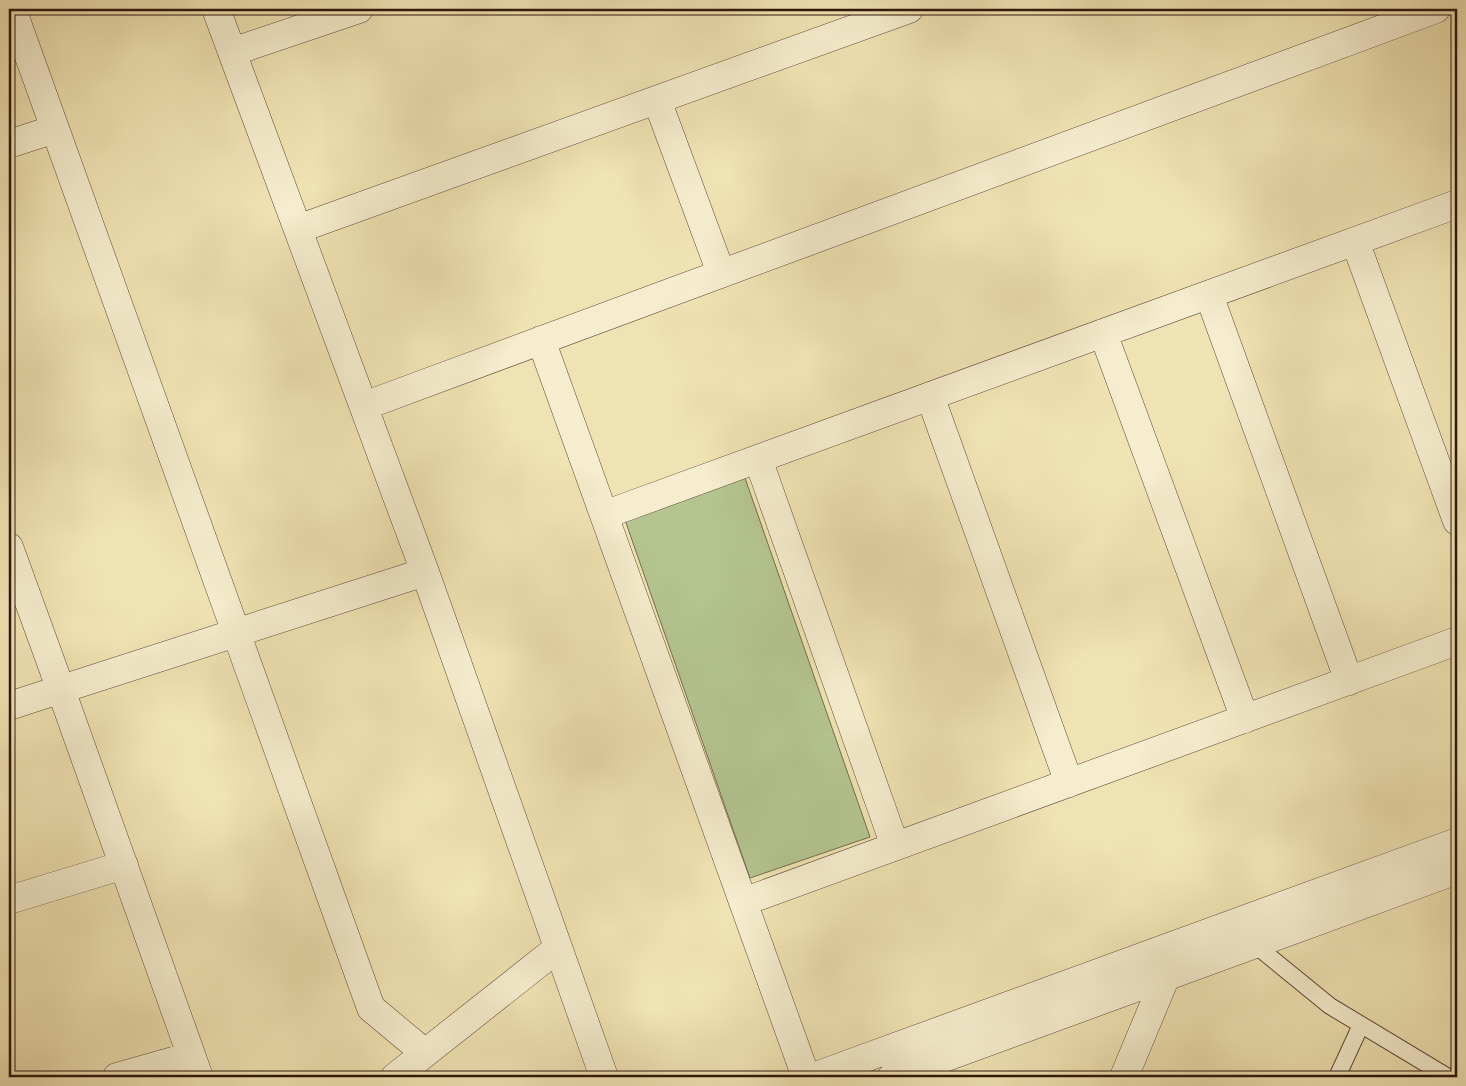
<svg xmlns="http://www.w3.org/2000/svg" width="1466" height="1086" font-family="Alegreya,serif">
<rect width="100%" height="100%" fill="#f0e3b3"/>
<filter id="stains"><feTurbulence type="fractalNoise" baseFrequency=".004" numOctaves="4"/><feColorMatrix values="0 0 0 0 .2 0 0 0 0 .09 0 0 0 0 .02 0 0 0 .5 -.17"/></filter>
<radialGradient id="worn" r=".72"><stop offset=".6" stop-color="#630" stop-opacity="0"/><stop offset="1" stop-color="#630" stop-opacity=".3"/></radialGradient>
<path fill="#b4c590" stroke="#726e4e" d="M745,478L870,837L750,878L625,520Z"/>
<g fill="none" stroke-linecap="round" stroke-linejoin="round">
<defs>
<path id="service" d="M1254,944L1330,1006L1448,1077
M1337,1077L1361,1025"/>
<path id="minor" d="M12,9L371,1008L425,1053
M216,9L425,572L604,1077
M232,52L359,9
M657,100L721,273
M9,144L55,129
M298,229L909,9
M1355,241L1457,521
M1209,295L1349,681
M1103,333L1245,719
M541,340L806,1077
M930,396L1069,783
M364,406L1436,9
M758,459L895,846
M604,515L1457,204
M9,547L61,690L199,1077
M9,706L425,572
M9,900L124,865
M743,902L1457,641
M117,1077L191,1056
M395,1077L558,948
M1124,1077L1166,976L1160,958"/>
<path id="tertiary" d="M813,1077L1457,842
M892,1077L1457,870"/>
</defs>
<use href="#service" stroke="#5f4936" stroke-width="18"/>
<use href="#minor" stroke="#5f4936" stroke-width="29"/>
<use href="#tertiary" stroke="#5f4936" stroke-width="29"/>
<use href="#service" stroke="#f5edce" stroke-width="16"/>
<use href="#minor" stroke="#f5edce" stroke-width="28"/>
<use href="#tertiary" stroke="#f5edce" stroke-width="28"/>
</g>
<rect width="1466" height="1086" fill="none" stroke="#f0e3b3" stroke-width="30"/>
<rect x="10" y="10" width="1446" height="1066" fill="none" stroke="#2f160c" stroke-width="2.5"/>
<rect x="15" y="15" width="1436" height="1056" fill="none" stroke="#2f160c"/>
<rect width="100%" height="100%" filter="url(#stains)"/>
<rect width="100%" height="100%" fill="url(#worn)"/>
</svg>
